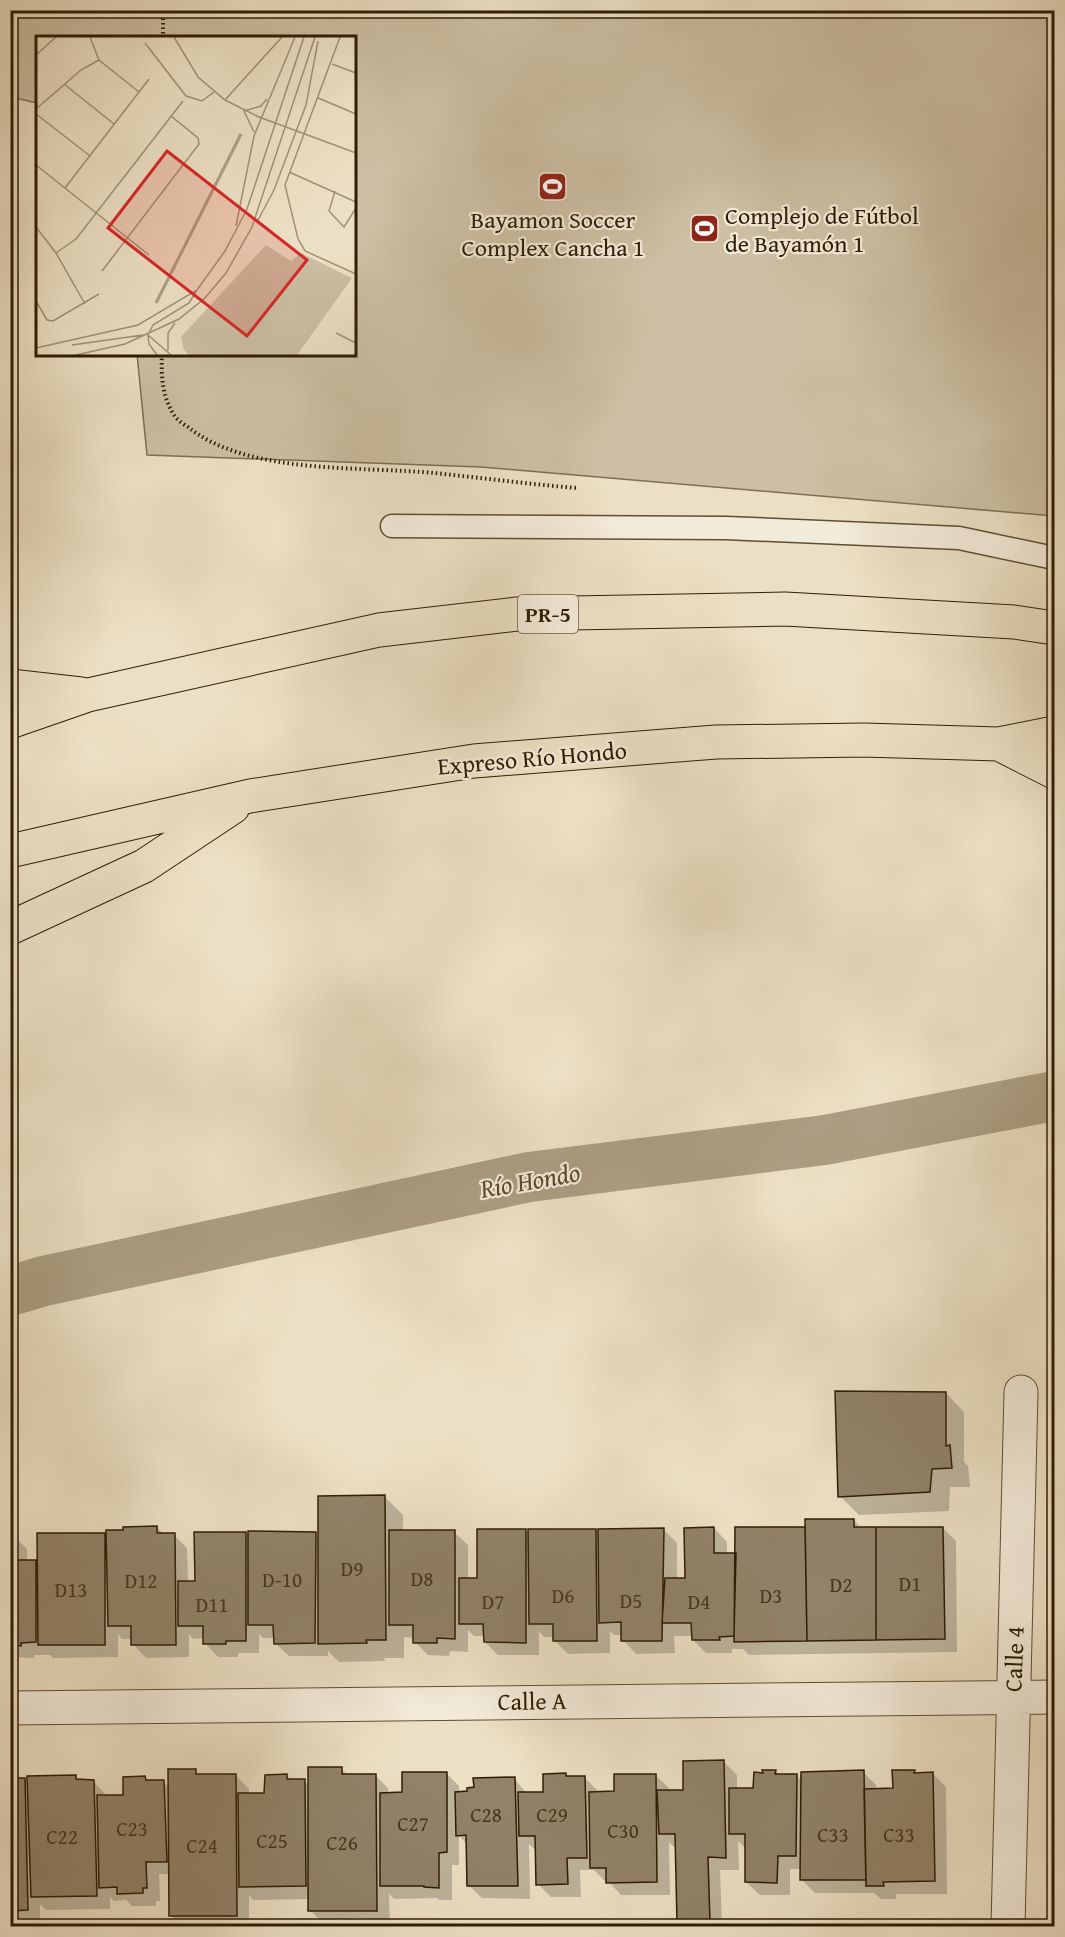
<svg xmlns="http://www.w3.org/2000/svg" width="1065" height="1937" font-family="'Gentium Book Plus',serif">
<rect width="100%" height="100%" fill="#ece0c4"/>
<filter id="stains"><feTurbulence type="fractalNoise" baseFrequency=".00333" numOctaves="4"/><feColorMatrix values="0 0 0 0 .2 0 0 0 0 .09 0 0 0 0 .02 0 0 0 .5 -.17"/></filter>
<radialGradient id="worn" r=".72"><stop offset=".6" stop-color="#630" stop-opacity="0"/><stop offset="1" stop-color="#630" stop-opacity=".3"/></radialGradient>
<path fill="#ccbfa3" stroke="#7e6e54" stroke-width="1.5" d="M11,10L1054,11V516L481,467L147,455L137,354H354V38H38L37,103L11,97Z"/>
<path fill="#0003" d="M946,1393L964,1412V1462L968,1466L970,1487H950L949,1511L859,1515L840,1496Z
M384,1496L403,1515V1532H454L468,1545V1580H478L525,1531L530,1535L596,1530L600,1534L664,1530L677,1543V1579H687L714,1528L727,1542V1555H737V1529L806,1528L854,1520L862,1529L943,1528L956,1541L957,1652L749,1655L743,1649H732V1653H706L693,1640V1636H674L675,1653L636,1654L623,1640V1635H614L610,1631V1653L568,1654L555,1641V1637H544L539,1631V1655H498L485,1642V1636H474L468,1630V1652L450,1651L449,1656L428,1655L415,1642V1638L404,1637V1658H384L385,1661L339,1662L328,1651V1656H289L275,1643V1638H263L259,1634V1653H238V1657H218L205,1643V1638L193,1639L189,1634V1657L146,1658L133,1644V1639H122L118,1634V1657L53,1658L50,1655H34V1658L10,1657V1536H14L27,1549V1561H35L39,1565L104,1535L108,1538L157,1527L164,1535H174L187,1548L188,1583H196L246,1533L250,1537L315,1533L319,1538Z
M723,1761L737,1775V1789H755L764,1774L775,1771L780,1775H796L802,1781L863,1772L876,1785V1790H895L914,1771L917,1774H933L946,1787L947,1894H896V1899H881L874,1893H815L802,1880V1869H790V1895H760L746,1882L747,1847H744L738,1841L739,1870H720L722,1926H683L678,1922L676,1847H674L669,1842L670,1895H621L608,1881H605L594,1870H580L581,1897H551L538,1884L537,1849H534L529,1844L530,1899L482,1898L468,1885L467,1844L459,1836V1865H452V1900H439L437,1898L394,1899L389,1894L390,1923H323L310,1910V1899L253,1900L249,1895V1926H182L170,1915V1874H159L160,1901H156V1906H132L126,1900L114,1901L110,1897V1909L46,1910L40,1904V1923H10V1779H25L29,1783L75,1776L80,1781L94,1782L107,1796H125L144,1778L149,1782H163L170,1788L195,1771L200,1776H236L249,1789V1794H266L287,1776L291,1780L304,1781L309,1786L341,1769L348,1775H375L388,1788V1794H404L446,1773L459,1786V1793L514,1778L527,1794L545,1793L565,1774L568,1777L585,1778L598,1791V1793H615L655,1775L669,1788V1792L685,1791Z"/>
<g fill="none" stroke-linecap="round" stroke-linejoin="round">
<path stroke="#ac9e83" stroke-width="50" d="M10,1291L44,1281L529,1177L825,1140L1054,1096"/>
</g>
<path fill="#918268" stroke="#2f1d04" stroke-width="1.5" d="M835,1391L946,1392V1446L950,1445L952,1468L932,1469L930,1492L838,1497Z
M385,1495L386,1640H366L367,1643L318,1644V1496Z
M805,1519H854V1527H876V1640L807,1641Z
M157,1526V1533H175L176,1645H131V1626H108L106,1530H123V1527Z
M714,1527V1553H736L734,1636L719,1637L720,1640H692L691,1623H662L665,1578H685L684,1528Z
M735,1527H805L807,1641L734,1642Z
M876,1527H943L945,1639L876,1640Z
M664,1528L662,1641H621V1622L599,1623L598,1529Z
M477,1529H526V1643L484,1642L483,1624H459V1578H477Z
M528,1529H596L597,1641H553V1624H529Z
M389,1530H455V1639L437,1638V1643H413V1625H389Z
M248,1531L316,1532L315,1643L274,1644L273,1625H248Z
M194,1532H246V1641H226V1644H203V1626H178V1581H195Z
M37,1533H105V1645H38Z
M10,1534H14V1560H36V1642L21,1643V1646L10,1645Z
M724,1760L726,1858L708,1857L710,1921L677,1923L675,1834H659L657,1790H683V1761Z
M308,1767H342V1774H376L377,1911H308Z
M168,1769H196V1774H236L237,1916H169Z
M762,1770H776L775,1774H797L796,1856H778L777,1883L745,1882V1834H729V1788H753L754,1772L763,1773Z
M864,1770L866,1880H800L801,1772Z
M892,1770H915L914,1773L933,1772L935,1881L883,1882L884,1886H866L864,1789L893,1788Z
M402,1772H447V1852L439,1853V1888L424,1887V1886H380V1793L402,1792Z
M566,1773V1776H585L587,1858H567L568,1884L536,1885L535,1836H519L518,1792H543V1774Z
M287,1774V1779H305L306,1886L239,1887L238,1793H264L265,1775Z
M614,1774H656L657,1882L606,1883V1868H590L589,1792L614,1791Z
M76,1775V1779L94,1780L97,1896L31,1897L27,1776Z
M145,1776L146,1780H164L167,1862H146L147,1888H143V1893L117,1894V1887L99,1888L97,1795H123V1777Z
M515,1777L518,1886H467L466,1835L456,1836L455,1792L467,1791V1788L474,1787L473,1778Z
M10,1778H25L28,1910L10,1911Z"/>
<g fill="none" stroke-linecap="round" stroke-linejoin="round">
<defs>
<path id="lane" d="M392,526L726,528L959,538L1054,558"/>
<path id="street" d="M10,1708L1054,1697
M1008,1926L1021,1392"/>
<path id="highway" d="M10,686L81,694
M10,722L88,695L379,630L517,614L785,609L1014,622L1054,628
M999,744L1054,733
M10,851L250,796L474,761L716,742L864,740L999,744L1054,772
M10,928L144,866L233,807"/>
</defs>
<use href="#lane" stroke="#5e4e34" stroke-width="25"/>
<use href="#street" stroke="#5e4e34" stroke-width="35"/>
<use href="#highway" stroke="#2f1d04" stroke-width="35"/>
<path stroke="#2f1d04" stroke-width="4" stroke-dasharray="1.5 3" stroke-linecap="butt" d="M163,38V10
M162,354C161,376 162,396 174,415C177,420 183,424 188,427C247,475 362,466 435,473C482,478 529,484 576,488"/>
<use href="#lane" stroke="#f3ebd9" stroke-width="22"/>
<use href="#street" stroke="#f3ebd9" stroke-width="33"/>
<use href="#highway" stroke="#ece0c4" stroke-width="33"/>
</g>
<defs>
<symbol id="stadium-square" viewBox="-11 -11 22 22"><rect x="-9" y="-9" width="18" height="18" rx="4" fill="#8f2418" stroke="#f3ebd9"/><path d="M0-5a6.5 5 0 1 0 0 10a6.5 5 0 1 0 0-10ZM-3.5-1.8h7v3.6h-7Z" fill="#fff"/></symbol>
</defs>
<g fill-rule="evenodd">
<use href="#stadium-square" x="536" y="170" width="33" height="33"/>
<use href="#stadium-square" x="688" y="212" width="33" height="33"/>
</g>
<g text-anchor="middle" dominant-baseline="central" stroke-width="4.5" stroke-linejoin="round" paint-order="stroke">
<g font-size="21" fill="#48361d">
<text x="352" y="1568">D9</text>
<text x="422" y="1578">D8</text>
<text x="282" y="1579">D-10</text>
<text x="141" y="1580">D12</text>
<text x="910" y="1583">D1</text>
<text x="841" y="1584">D2</text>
<text x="71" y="1589">D13</text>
<text x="563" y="1595">D6</text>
<text x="771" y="1595">D3</text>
<text x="631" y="1600">D5</text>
<text x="493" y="1601">D7</text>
<text x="699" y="1601">D4</text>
<text x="212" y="1604">D11</text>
<text x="486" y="1814">C28</text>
<text x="552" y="1814">C29</text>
<text x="413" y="1823">C27</text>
<text x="132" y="1828">C23</text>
<text x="623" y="1830">C30</text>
<text x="833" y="1834">C33</text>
<text x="899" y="1834">C33</text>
<text x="62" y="1836">C22</text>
<text x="272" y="1840">C25</text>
<text x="342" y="1842">C26</text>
<text x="202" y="1845">C24</text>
</g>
<rect fill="#f3ebd9" stroke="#6a5b44" stroke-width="1.5" x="518" y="595" width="60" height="38" rx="4.5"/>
<g font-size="22" font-weight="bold" fill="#2f1d04">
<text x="548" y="614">PR-5</text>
</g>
<g font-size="24" fill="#2f1d04" stroke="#f3ebd9" text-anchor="start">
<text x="725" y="215">Complejo de Fútbol<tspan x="725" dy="28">de Bayamón 1</tspan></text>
<text x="553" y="219" text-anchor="middle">Bayamon Soccer<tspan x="553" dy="28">Complex Cancha 1</tspan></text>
</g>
<g font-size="24" fill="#2f1d04" stroke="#f3ebd9">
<text transform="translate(532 758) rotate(-5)">Expreso Río Hondo</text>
<text transform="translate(1014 1659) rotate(-88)">Calle 4</text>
<text transform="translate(532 1701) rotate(-1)">Calle A</text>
</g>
<g font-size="26" font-style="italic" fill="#5b4a30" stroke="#f3ebd9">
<text transform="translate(530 1180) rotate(-10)">Río Hondo</text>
</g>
</g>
<g transform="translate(36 36)">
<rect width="320" height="320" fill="#ece0c4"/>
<path d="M230,209L255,225L265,217L316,242L261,319H153L148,314L145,301Z" fill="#ccbfa3"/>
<path fill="none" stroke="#ac9e83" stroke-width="3" d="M120,267L205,98"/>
<path fill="none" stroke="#a09277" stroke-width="1.5" d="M54,1L63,24L103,56M138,1L162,41L189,64L223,81L320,117M304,1L249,149L262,203L269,215L320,238M109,7L150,60L166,65L178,56M0,19L20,1M296,28L320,37M28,48L78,88M282,62L320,78M189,64L246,1M0,73L45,34L63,24M0,78L54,120M218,96L208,75L225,70L231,63M0,129L113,219M253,136L320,166M29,152L113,43M299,155L293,175L308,191L320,172M221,186L238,154L270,69L282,5M200,190L218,100L259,1M0,191L20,217L49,268M20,217L40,203L147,65M66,235L163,108L162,102L135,80M0,265L11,284L17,285L63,258M300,297L320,307M112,299L117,289L153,267L161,254M36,309L107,299M0,312L102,289L161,254L189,215L211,173L268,1M132,315V297L139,287M40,319L89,308L143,283L169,262L190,237L216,191L279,1M121,319L113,308L112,299L135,319"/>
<path fill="#d62828" fill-opacity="0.15" stroke="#d62828" stroke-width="3" d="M131,115L271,224L211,300L72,192Z"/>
<rect width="320" height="320" fill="none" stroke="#2f1d04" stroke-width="3"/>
</g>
<rect width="1065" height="1937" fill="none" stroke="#ece0c4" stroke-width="36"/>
<rect x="12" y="12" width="1041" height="1913" fill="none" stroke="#2f1d04" stroke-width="3"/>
<rect x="18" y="18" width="1029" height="1901" fill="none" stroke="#2f1d04" stroke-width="1.5"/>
<rect width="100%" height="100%" filter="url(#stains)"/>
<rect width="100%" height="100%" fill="url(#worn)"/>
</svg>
